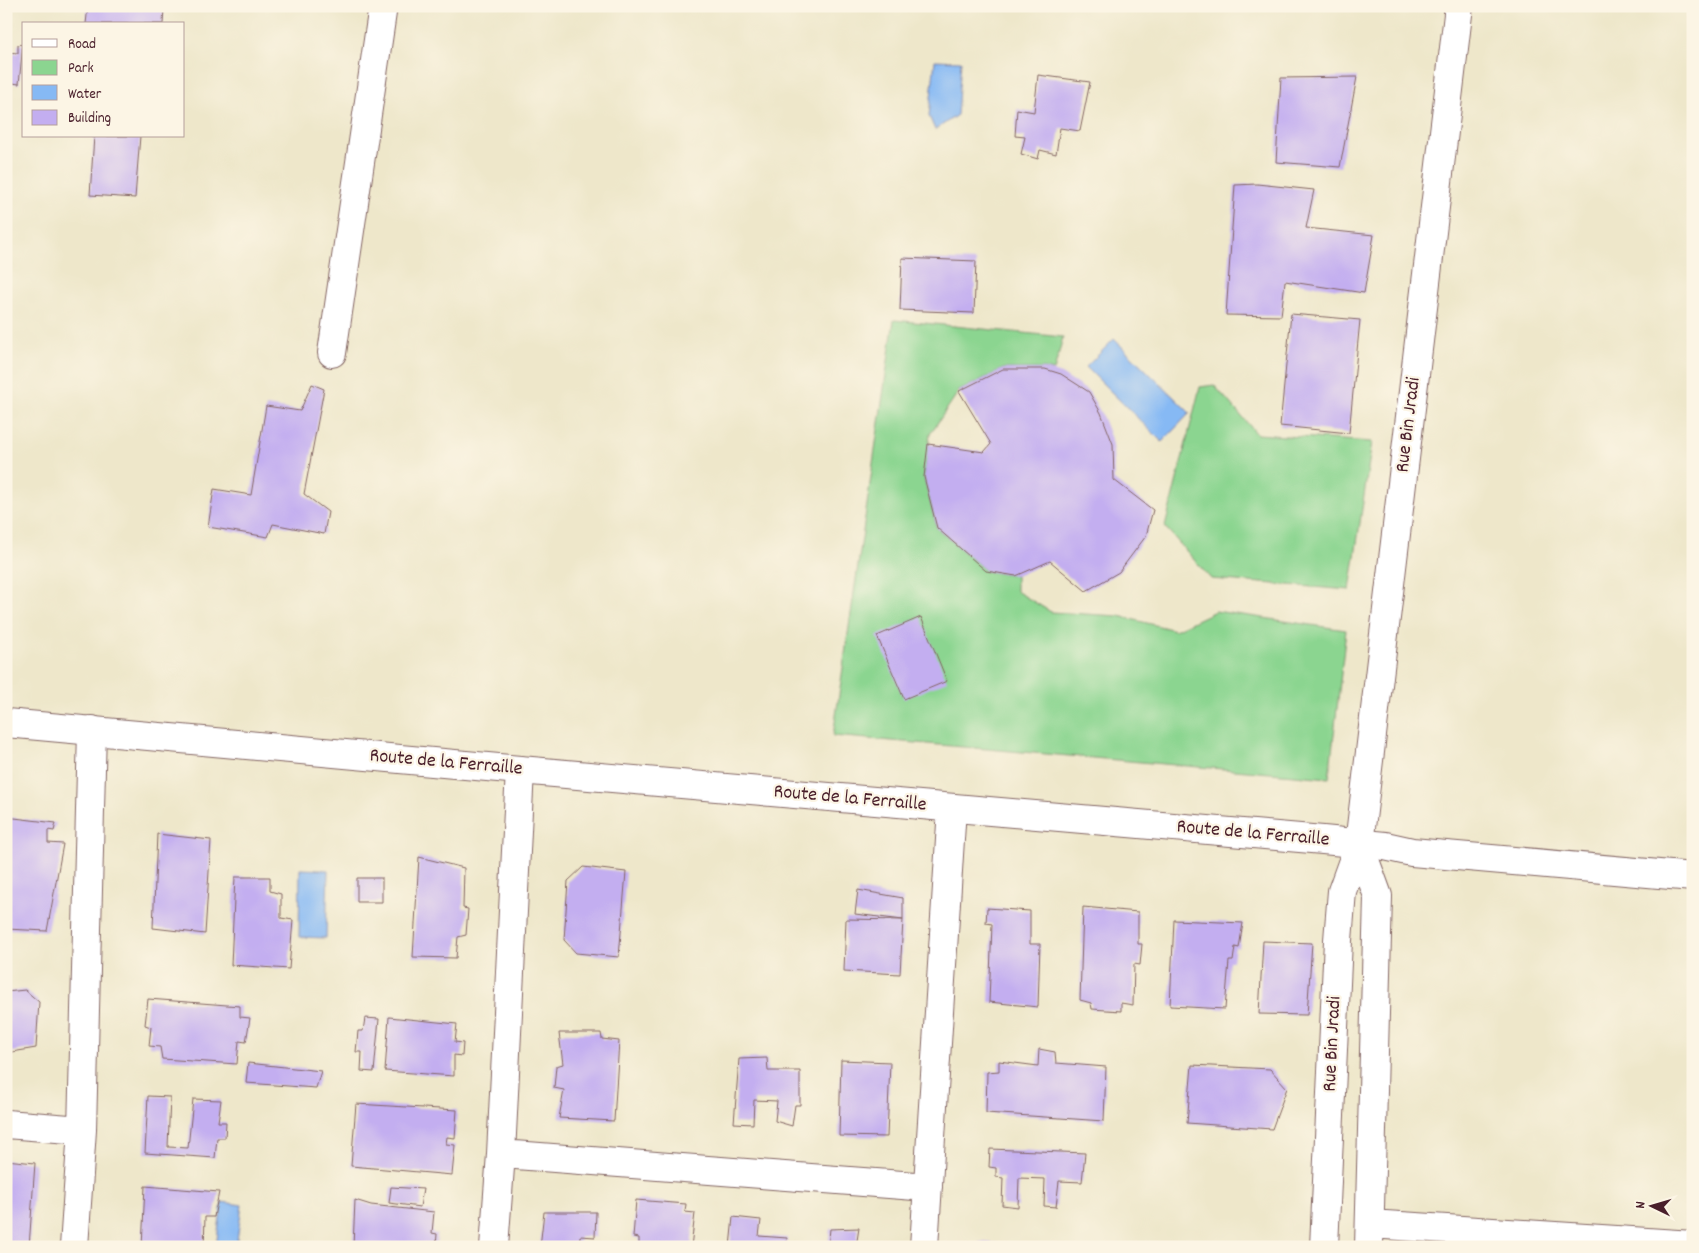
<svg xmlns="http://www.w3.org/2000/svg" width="1699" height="1253" font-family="Dekko,sans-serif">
<rect width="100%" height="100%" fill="#fcf5e5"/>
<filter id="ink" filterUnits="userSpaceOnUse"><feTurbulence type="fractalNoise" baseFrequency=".02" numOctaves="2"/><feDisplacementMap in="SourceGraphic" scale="10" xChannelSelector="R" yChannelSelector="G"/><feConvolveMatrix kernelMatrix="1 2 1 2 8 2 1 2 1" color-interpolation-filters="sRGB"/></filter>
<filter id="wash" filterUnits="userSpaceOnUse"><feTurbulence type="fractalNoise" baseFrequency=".0096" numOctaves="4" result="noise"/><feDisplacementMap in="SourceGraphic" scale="20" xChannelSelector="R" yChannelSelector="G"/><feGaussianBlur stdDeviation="1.12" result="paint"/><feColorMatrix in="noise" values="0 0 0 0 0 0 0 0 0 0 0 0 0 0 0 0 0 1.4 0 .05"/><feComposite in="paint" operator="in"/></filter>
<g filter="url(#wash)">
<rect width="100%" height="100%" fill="#eee7ca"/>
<path fill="#8bd590" stroke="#6a7a5e" d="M894,320L1063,337L1054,371L1045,369H1003L959,391L930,434L924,477L937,528L986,571L1016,576V591L1051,612L1119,616L1175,630L1215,611L1346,630L1329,778L833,736Z
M1214,385L1257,434L1372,442L1350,590L1211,579L1165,527L1200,387Z"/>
<path fill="#86b9f4" stroke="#686c90" d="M935,60L961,61L957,115L935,130L929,116Z
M1114,339L1190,413L1162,442L1086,367Z
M300,869L328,870L326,938L299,937Z
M222,1202L242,1205L236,1247H216Z"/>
<g id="blocks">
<path fill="#c3aef0" d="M88,6H137L164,8L163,24H86Z
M23,44L19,84L6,82V52L18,53V45Z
M1038,75L1090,82L1080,131L1060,128L1056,154L1040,150L1038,159L1021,154L1025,137L1015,136L1017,109L1034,112Z
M1357,77L1340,167L1276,162L1281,78Z
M94,136H140L135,198L90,195Z
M1257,184L1314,190L1306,228L1374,235L1364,293L1285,281L1281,316L1226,315L1235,185Z
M902,258L976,261L974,313L900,310Z
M1291,314L1360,320L1349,433L1280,426Z
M1003,369H1045L1061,374L1089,392L1101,413L1113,444L1114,480L1153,510L1146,536L1119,572L1086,591L1050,561L1016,576L986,571L937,528L924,477L928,444L984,452L991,444L959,391Z
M312,384L324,389L304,494L328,512L324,534L273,524L268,537L208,527L214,489L251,495L266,406L300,411Z
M921,617L947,681L904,699L877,636Z
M6,817L56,823L54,831L48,830V843L63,844L47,931L6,929Z
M157,834L211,840L205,934L153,928Z
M419,857L464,868L463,908L468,909L466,935L458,937L456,958L413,957Z
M583,867L626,872L619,957L576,953L564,940L568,881Z
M235,877H270V891L281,894V918L293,920L289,969L231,965Z
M357,878H382V902H357Z
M858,890L903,898V920L855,914Z
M1083,907L1138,912V944H1142L1140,965L1134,964L1133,1005L1121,1003V1011L1092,1009L1091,1003L1080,1000Z
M987,908L1030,911V944H1040L1038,1007L989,1002L992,924L986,923Z
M846,919L903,920L900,974L844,971Z
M1174,920L1243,923L1239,948L1235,947L1233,961H1229L1225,1009L1170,1006Z
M1263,941L1312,943L1307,1015L1259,1014Z
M25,990L39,1002L36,1048L6,1053V992Z
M148,999L240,1006V1017L250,1018L246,1042L239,1041L237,1064L162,1059L160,1047L149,1046L151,1027L145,1025Z
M389,1017L457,1024L455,1042L463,1043L462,1056L454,1055V1076L385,1071Z
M365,1018L379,1019L374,1072L361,1071L362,1052H356L358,1031H363Z
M559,1033H601L602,1039L619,1041L614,1121L559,1118L564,1090L554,1088L556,1066L563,1064Z
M1039,1049L1055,1052L1056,1063L1106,1067L1104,1121L986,1113L987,1072L999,1071V1061L1038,1066Z
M767,1058L768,1071H800V1105H795L792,1126L775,1121L777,1101L754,1100L753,1124L734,1123L739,1059Z
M841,1060L890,1062L887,1137L839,1136Z
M248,1063L321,1071L316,1088L246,1083Z
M1192,1065L1270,1069L1287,1088L1272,1129L1187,1123Z
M148,1096L170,1097L168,1147L188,1148L193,1099L221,1100L218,1122H226L225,1138H217L215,1158L145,1153Z
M356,1104L457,1110L455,1138L447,1137L446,1144L455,1145L452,1175L351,1166Z
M990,1149L1085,1153L1082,1182L1059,1181L1056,1207L1044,1206L1045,1179L1019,1178L1018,1207L1002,1205L1003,1178L996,1177V1168L989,1167Z
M6,1160L35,1163L29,1247H6Z
M145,1186L219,1192L214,1217H205L204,1247H142Z
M391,1187L423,1189L420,1207L389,1203Z
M355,1200L371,1205L434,1212L432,1233L437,1234L436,1247H353Z
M636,1200L686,1204L685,1212L695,1213L691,1247H639V1238L633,1237Z
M544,1212H596L595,1237L580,1236L579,1247H540Z
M733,1217L761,1220L759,1236L787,1238L786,1247H730Z
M859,1228L856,1247H828L830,1229Z
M979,1242L1020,1245V1247H978Z"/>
</g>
</g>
<g filter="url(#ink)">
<use href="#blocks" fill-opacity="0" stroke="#836563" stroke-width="1"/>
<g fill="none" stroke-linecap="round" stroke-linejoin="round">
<defs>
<path id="minor" d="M332,353L383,6
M1359,844L1378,896L1369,1247
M6,1124L82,1130
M501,1154L928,1187
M1370,1224L1693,1245
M74,1247L82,1130L92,730
M494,1247L501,1154L520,770
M924,1247L952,808
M1324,1247L1338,940L1342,891L1359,844L1459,6"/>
<path id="tertiary" d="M6,723L520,770L1323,840L1385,846L1412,852L1693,877"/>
</defs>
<use href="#minor" stroke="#836563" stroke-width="30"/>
<use href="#tertiary" stroke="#836563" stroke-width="30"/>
<use href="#minor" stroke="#fff" stroke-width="28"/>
<use href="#tertiary" stroke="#fff" stroke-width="28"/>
</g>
</g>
<g text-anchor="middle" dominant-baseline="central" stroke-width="4.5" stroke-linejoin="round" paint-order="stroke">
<g font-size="20" fill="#4a1f2b" stroke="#fcf5e5">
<text transform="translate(1409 425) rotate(-83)">Rue Bin Jradi</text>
<text transform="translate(446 763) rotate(5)">Route de la Ferraille</text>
<text transform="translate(850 799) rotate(5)">Route de la Ferraille</text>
<text transform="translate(1253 834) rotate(5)">Route de la Ferraille</text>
<text transform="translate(1333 1044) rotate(-87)">Rue Bin Jradi</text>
</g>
</g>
<rect width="1699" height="1253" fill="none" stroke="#fcf5e5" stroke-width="25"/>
<rect x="22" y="22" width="162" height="115" fill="#fcf5e5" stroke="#b59f9b"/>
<rect x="32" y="39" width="25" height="8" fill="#ffffff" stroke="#b59f9b"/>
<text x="68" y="48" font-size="15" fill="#4a1f2b">Road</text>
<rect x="32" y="60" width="25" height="15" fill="#8bd590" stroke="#b59f9b"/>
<text x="68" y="72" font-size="15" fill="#4a1f2b">Park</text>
<rect x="32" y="85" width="25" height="15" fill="#86b9f4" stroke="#b59f9b"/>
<text x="68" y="98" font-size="15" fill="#4a1f2b">Water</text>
<rect x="32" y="110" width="25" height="15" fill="#c3aef0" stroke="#b59f9b"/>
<text x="68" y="122" font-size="15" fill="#4a1f2b">Building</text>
<g transform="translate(1652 1206) rotate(275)" stroke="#fcf5e5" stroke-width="4" paint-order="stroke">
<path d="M0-4L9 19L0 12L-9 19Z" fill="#4a1f2b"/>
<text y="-8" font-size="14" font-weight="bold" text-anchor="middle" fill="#4a1f2b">N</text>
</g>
</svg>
